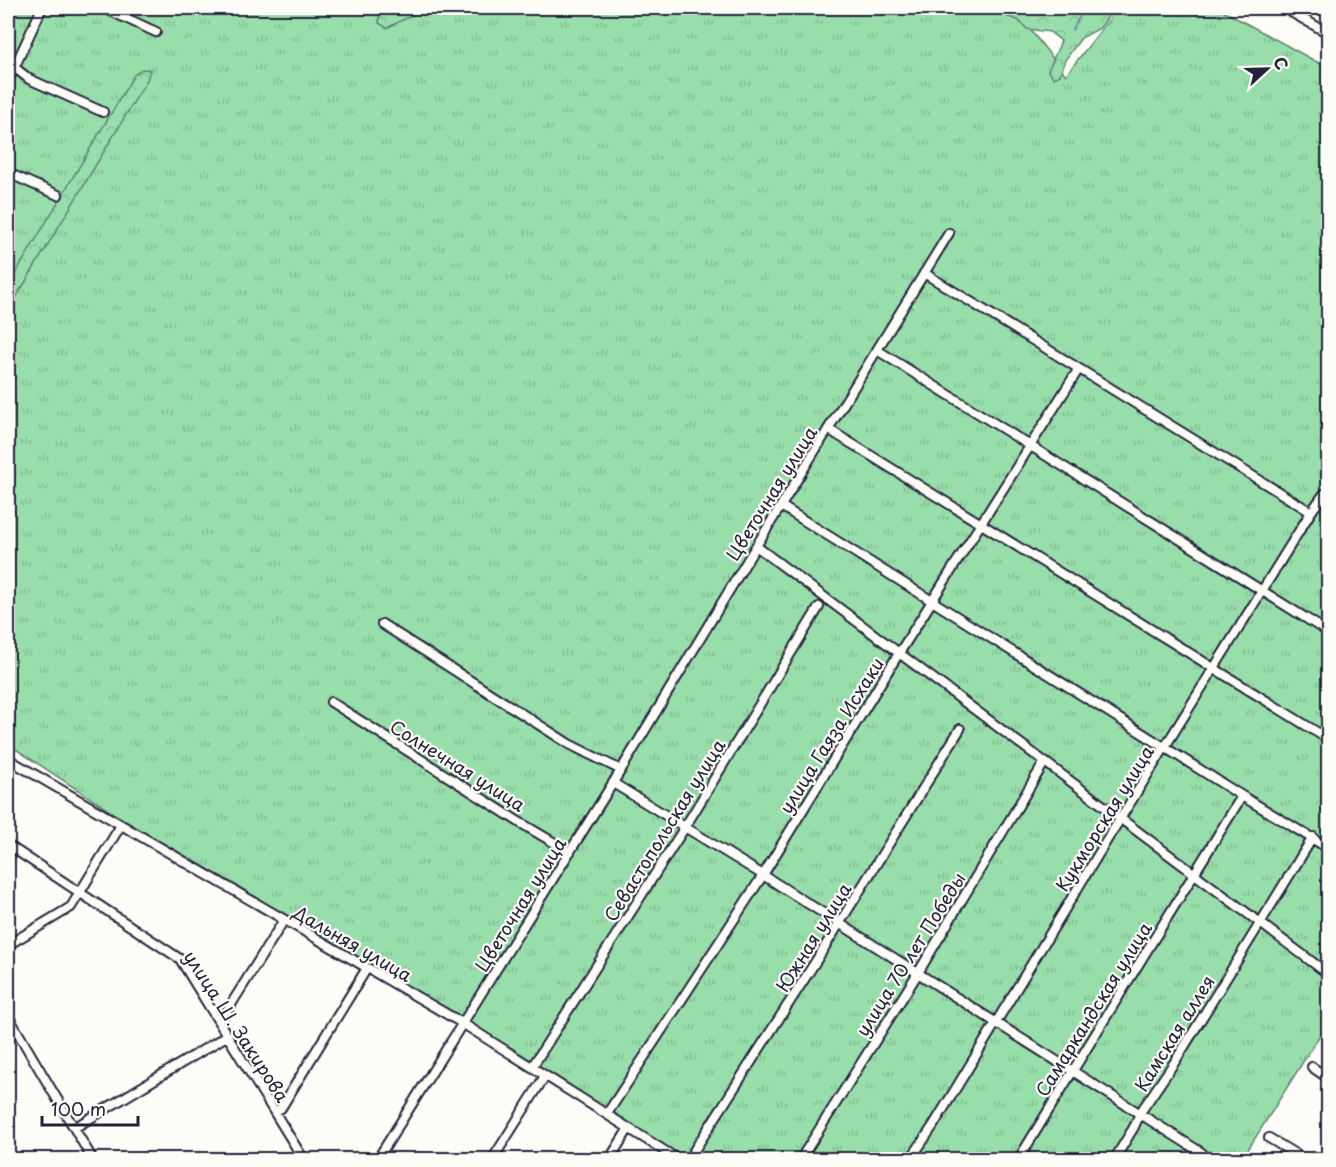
<svg xmlns="http://www.w3.org/2000/svg" width="1336" height="1167" font-family="'Playpen Sans',sans-serif">
<defs>
<pattern id="grass-tufts" width="24" height="20" patternUnits="userSpaceOnUse" patternTransform="scale(1.5)"><rect width="24" height="20" fill="#98deab"/><path d="M3 7l-1-3M5 7V3M7 7l1-3M15 17l-1-3M17 17v-4M19 17l1-3" fill="none" stroke="#83be94"/></pattern>
<pattern id="forest-crowns" width="20" height="18" patternUnits="userSpaceOnUse" patternTransform="scale(1.5)"><rect width="20" height="18" fill="#98deab"/><path d="M2 6a3 3 0 1 1 6 0M12 15a3 3 0 1 1 6 0" fill="none" stroke="#83be94"/></pattern>
</defs>
<rect width="100%" height="100%" fill="#fdfcf7"/>
<filter id="ink" filterUnits="userSpaceOnUse"><feTurbulence type="fractalNoise" baseFrequency=".0167" numOctaves="2"/><feDisplacementMap in="SourceGraphic" scale="12" xChannelSelector="R" yChannelSelector="G"/><feConvolveMatrix kernelMatrix="1 2 1 2 8 2 1 2 1" color-interpolation-filters="sRGB"/></filter>
<g filter="url(#ink)">
<path fill="url(#grass-tufts)" stroke="#5d8073" stroke-width="1.5" d="M8,8H1013L1066,75L1118,8H1218L1328,68V1022L1242,1159H686L522,1057L207,875L8,744Z"/>
<path fill="url(#forest-crowns)" stroke="#5d8073" stroke-width="1.5" d="M396,8H426L387,28L379,23V16Z
M981,8H1114L1100,28L1081,38L1065,60L1060,75L1054,78L1048,71L1061,41L1050,32L1027,29L1018,20Z
M142,69L150,70L147,80L8,311V286L134,75Z"/>
<g fill="none" stroke-linecap="round" stroke-linejoin="round">
<path stroke="#778ead" stroke-width="2" d="M1072,30L1085,8"/>
<defs>
<path id="street" d="M104,8L156,32
M1284,8L1328,33
M14,67L29,79L103,112
M8,81L42,8
M8,173L58,195
M924,273L1311,512
M877,350L1328,632
M828,429L1328,739
M781,506L1242,796L1328,848
M756,546L1323,970L1328,961
M382,624L569,744L621,770
M331,702L519,822L570,852
M8,759L462,1023L679,1160
M613,783L763,875L1202,1153L1198,1160
M8,845L180,959L304,1160
M8,945L71,907L121,825
M8,1016L93,1160
M218,1019L225,1014L284,920
M532,1067L685,827L819,607
M1312,1067L1328,1078
M276,1111L281,1108L367,968
M607,1114L763,875L891,666L1078,370
M74,1128L228,1035
M1269,1138L1305,1160
M377,1160L621,770L750,556L949,233
M492,1160L545,1076
M609,1160L629,1128
M688,1160L816,961L960,729
M800,1160L918,973L1044,763
M910,1160L933,1126L1107,840L1311,512L1324,494L1328,497
M1018,1160L1242,796
M1114,1160L1134,1127L1140,1113L1176,1060L1313,837"/>
</defs>
<use href="#street" stroke="#22223b" stroke-width="12"/>
<use href="#street" stroke="#fdfcf7" stroke-width="8"/>
</g>
</g>
<g text-anchor="middle" dominant-baseline="central" stroke-width="4.5" stroke-linejoin="round" paint-order="stroke">
<g font-size="18" fill="#22223b" stroke="#fdfcf7">
<text transform="translate(771 493) rotate(-58)">Цветочная улица</text>
<text transform="translate(831 735) rotate(-58)">улица Гаяза Исхаки</text>
<text transform="translate(458 765) rotate(32)">Солнечная улица</text>
<text transform="translate(1104 818) rotate(-58)">Кукморская улица</text>
<text transform="translate(664 830) rotate(-58)">Севастопольская улица</text>
<text transform="translate(520 904) rotate(-58)">Цветочная улица</text>
<text transform="translate(813 937) rotate(-58)">Южная улица</text>
<text transform="translate(353 943) rotate(30)">Дальняя улица</text>
<text transform="translate(910 954) rotate(-58)">улица 70 лет Победы</text>
<text transform="translate(1093 1009) rotate(-58)">Самаркандская улица</text>
<text transform="translate(237 1026) rotate(57)">улица Ш. Закирова</text>
<text transform="translate(1174 1033) rotate(-58)">Камская аллея</text>
</g>
</g>
<rect width="1336" height="1167" fill="none" stroke="#fdfcf7" stroke-width="30"/>
<rect x="15" y="15" width="1306" height="1137" fill="none" stroke="#22223b" stroke-width="2" filter="url(#ink)"/>
<g transform="translate(1267 69) rotate(68)" stroke="#fdfcf7" stroke-width="4.5" paint-order="stroke">
<path d="M0-4.5L10 22L0 15L-10 22Z" fill="#22223b"/>
<text y="-9" font-size="16" font-weight="bold" text-anchor="middle" fill="#22223b">С</text>
</g>
<path d="M42 1116v9h96v-9" fill="none" stroke="#22223b" stroke-width="3"/>
<text x="51" y="1116" font-size="18" fill="#22223b" stroke="#fdfcf7" stroke-width="4.5" paint-order="stroke">100 m</text>
</svg>
